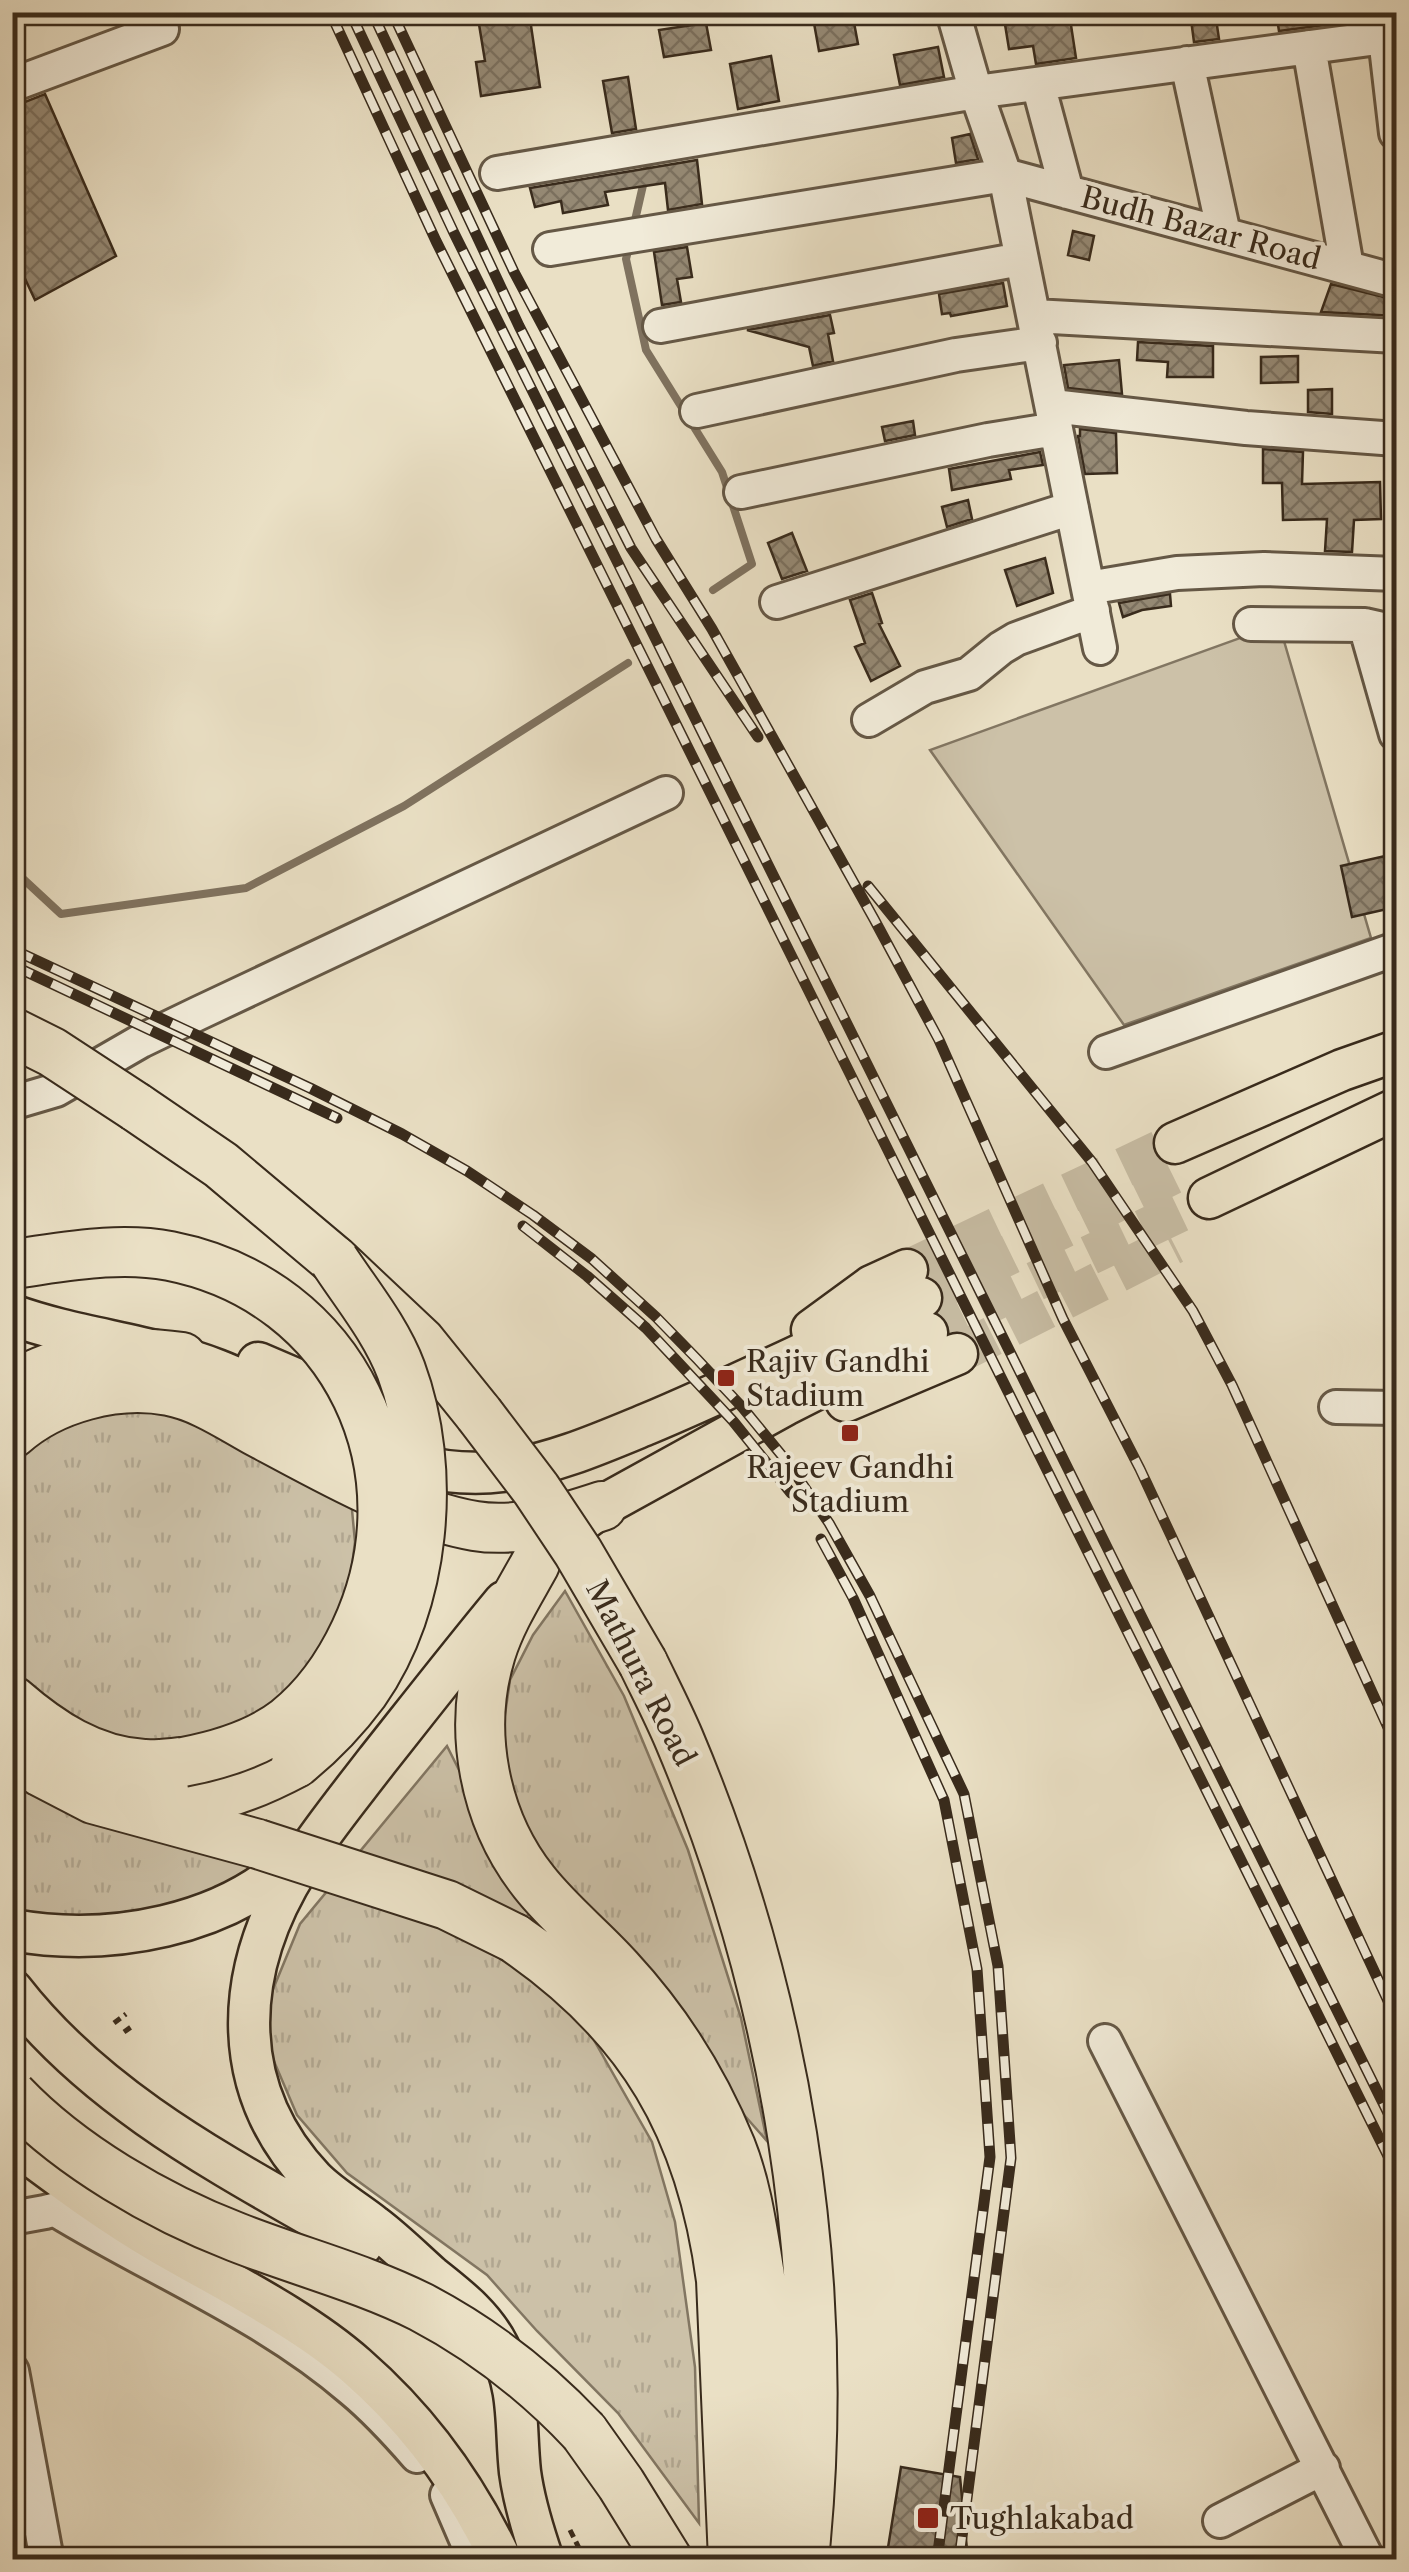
<svg xmlns="http://www.w3.org/2000/svg" width="1409" height="2572" font-family="'Libre Caslon Text',serif">
<defs>
<pattern id="park-tufts" width="24" height="20" patternUnits="userSpaceOnUse" patternTransform="scale(2.5)"><rect width="24" height="20" fill="#ccc1a8"/><path d="M3 7l-1-3M5 7V3M7 7l1-3M15 17l-1-3M17 17v-4M19 17l1-3" fill="none" stroke="#b0a690"/></pattern>
<pattern id="building-cross-hatch" width="8" height="8" patternUnits="userSpaceOnUse" patternTransform="scale(2.5)"><rect width="8" height="8" fill="#958974"/><path d="M0 0l8 8M0 8l8-8" fill="none" stroke="#7b705e"/></pattern>
</defs>
<rect width="100%" height="100%" fill="#eae0c5"/>
<filter id="stains"><feTurbulence type="fractalNoise" baseFrequency=".002" numOctaves="4"/><feColorMatrix values="0 0 0 0 .2 0 0 0 0 .09 0 0 0 0 .02 0 0 0 .5 -.17"/></filter>
<radialGradient id="worn" r=".72"><stop offset=".6" stop-color="#630" stop-opacity="0"/><stop offset="1" stop-color="#630" stop-opacity=".3"/></radialGradient>
<path fill="url(#park-tufts)" stroke="#827662" stroke-width="2.5" d="M111,1407L190,1415L351,1499L355,1542L349,1589L330,1636L300,1685L263,1714L189,1746L92,1734L19,1680L13,1670V1463C38,1428 73,1421 111,1407Z
M565,1591L624,1696L688,1850L741,2018L767,2141L745,2116L674,2018L536,1857L513,1801L501,1742L510,1680L533,1635Z
M447,1746L530,1912L500,1951L535,1973L591,2035L652,2142L675,2222L695,2367L699,2523L618,2413L537,2331L487,2275L347,2173L297,2115L270,2052L269,1999L300,1924Z
M12,1782L28,1793L87,1817L260,1863L216,1892L176,1907L76,1919L13,1914Z"/>
<path fill="#ccc1a8" stroke="#827662" stroke-width="2.5" d="M1279,624L1371,938L1124,1025L930,750Z"/>
<g fill="none" stroke-linecap="round" stroke-linejoin="round">
<path stroke="#7f725f" stroke-width="8" d="M633,229L649,159L654,158
M629,247L626,259L646,350L722,472L752,564L713,590
M12,873L20,876L61,914L246,888L404,806L628,663"/>
</g>
<path fill="url(#building-cross-hatch)" stroke="#392b1c" stroke-width="2.5" d="M477,12H529L540,87L481,96L476,62L485,61Z
M812,12H852L858,44L819,51Z
M1003,12H1069L1076,58L1036,64L1033,46L1009,49Z
M1190,12H1215L1219,39L1194,42Z
M1276,12H1362L1363,20L1279,31Z
M706,23L711,50L664,57L659,30Z
M938,47L944,77L900,85L894,55Z
M771,56L779,101L738,109L730,64Z
M628,77L636,129L612,133L603,81Z
M45,94L116,256L35,300L12,251V107Z
M970,134L978,159L956,163L952,138Z
M697,160L702,204L668,210L665,183L605,192L608,205L563,213L561,201L535,207L530,188Z
M1073,231L1094,236L1089,260L1068,255Z
M687,247L692,277L677,279L681,302L662,305L654,252Z
M1003,283L1007,306L951,316L950,313L942,314L939,294Z
M1331,284L1396,300V316L1321,312Z
M830,315L834,333L828,334L833,361L813,366L809,347L747,330Z
M1138,342L1213,346V377H1167L1168,362L1137,360Z
M1298,356V382L1261,383V357Z
M1119,360L1122,394L1068,388L1064,365Z
M1332,389V414L1308,412V390Z
M913,421L915,435L885,441L882,427Z
M1080,429L1116,433L1117,473L1085,474L1078,436H1080Z
M1263,449L1303,452L1302,484L1380,482L1381,519L1354,520L1352,552L1325,551L1327,519L1283,520L1282,483H1263Z
M1040,452L1043,465L1009,470L1011,479L952,490L949,469Z
M968,500L972,519L947,527L942,507Z
M792,533L807,571L782,579L768,543Z
M1045,558L1053,593L1017,606L1005,570Z
M872,593L882,623L879,624L900,666L871,681L855,647L865,643L850,600Z
M1170,594L1171,606L1142,610L1123,617L1119,603Z
M1394,854L1396,867V907L1352,917L1341,866Z
M901,2467L960,2477L968,2560H886Z"/>
<g fill="none" stroke-linecap="round" stroke-linejoin="round">
<path stroke="#c7bca3" stroke-width="40" stroke-dasharray="40 20" stroke-linecap="butt" d="M907,1270L1175,1143
M921,1298L1188,1167
M927,1333L1209,1198
M957,1354L1174,1244"/>
<defs>
<path id="minor" d="M953,12L976,92L1005,175L1100,648
M1382,12L1396,133
M1309,47L1347,267
M1187,63L1224,234
M1038,84L1067,192
M12,85L162,29
M497,173L976,92L1385,37
M550,249L1005,175L1396,281
M1034,316L1396,336
M660,326L1021,259
M1052,406L1246,428L1396,439
M697,411L956,355L1040,343
M741,492L988,440L1056,429
M1088,588L1177,573L1264,569L1396,574
M777,602L1072,508
M1251,624L1365,625L1396,632
M1365,625L1396,734
M869,720L925,687L969,674L1001,648L1016,639L1093,611
M1106,1052L1396,949
M12,1103L56,1090L141,1041L199,1013L666,793
M1336,1407L1396,1408
M1105,2041L1368,2560
M56,2210C154,2270 264,2314 352,2390C375,2409 397,2433 417,2456
M12,2218L45,2212L76,2204
M12,2371L47,2560
M447,2495L475,2560
M1220,2521L1323,2468"/>
<path id="major" d="M1175,1143L1342,1070L1396,1051
M1209,1198L1396,1109
M12,1315C78,1339 151,1344 217,1370C282,1395 345,1448 414,1465C443,1472 473,1475 503,1471C553,1464 601,1443 647,1424C740,1385 830,1340 921,1298
M812,1330L872,1286L907,1270
M258,1363L314,1387L376,1420
M846,1401L957,1354
M578,1524L602,1506L785,1405L927,1333
M504,1602C460,1655 418,1709 376,1762C350,1796 322,1830 299,1866C234,1969 226,2087 314,2180C332,2198 354,2210 374,2226C394,2241 412,2259 431,2276C457,2297 482,2315 498,2346C521,2389 515,2426 520,2472C524,2502 533,2531 543,2560
M12,1930C109,1947 227,1927 298,1855
M12,1990C103,2107 237,2172 362,2245
M12,2141C61,2178 110,2214 163,2245C225,2281 303,2319 356,2366C418,2420 466,2486 501,2560"/>
<path id="highway" d="M136,1107L221,1165L334,1260L421,1342L479,1414
M12,1386C66,1355 121,1348 182,1357
M12,1434C52,1398 117,1381 169,1391C201,1397 230,1417 259,1433C323,1467 404,1514 475,1526C517,1533 563,1519 602,1506
M535,1564C519,1593 501,1621 491,1653C467,1730 484,1819 534,1882C559,1914 591,1939 618,1969C667,2022 704,2081 731,2147C745,2182 751,2220 757,2257C774,2358 776,2458 779,2560
M643,1663C655,1688 668,1713 679,1739C786,1992 832,2274 805,2549
M12,1700C50,1733 92,1761 144,1764C156,1765 170,1763 183,1762
M12,1753L41,1772L93,1799L258,1844
M146,1800C199,1807 249,1788 296,1763
M514,1938C641,2025 701,2128 721,2280L733,2560
M584,2432L621,2484L668,2560"/>
</defs>
<use href="#minor" stroke="#655846" stroke-width="38"/>
<use href="#major" stroke="#392b1c" stroke-width="45"/>
<use href="#highway" stroke="#392b1c" stroke-width="52"/>
<path stroke="#392b1c" stroke-width="5" stroke-dasharray="8 5" stroke-linecap="butt" d="M114,2023L126,2014
M124,2032L134,2025
M570,2530L585,2560"/>
<use href="#minor" stroke="#f1ebd9" stroke-width="32"/>
<use href="#major" stroke="#eae0c5" stroke-width="40"/>
<use href="#highway" stroke="#eae0c5" stroke-width="48"/>
<defs>
<path id="rail" d="M330,12L436,241L1396,2172
M350,12L454,233L1396,2129
M372,12L519,326L631,548L758,737
M392,12L514,272L656,539L712,629L874,919L939,1040L1063,1319L1140,1469L1396,2018
M868,886L1092,1162L1193,1311L1232,1385L1396,1745
M12,949L310,1088L402,1134L467,1171L533,1215L592,1259L656,1317L697,1359L743,1408L788,1463L829,1523L870,1596L964,1794L998,1966L1011,2158L959,2560
M12,965L337,1118
M523,1226L587,1276L646,1328L733,1421L791,1493
M821,1539L853,1598L944,1800L977,1969L990,2157L937,2560"/>
</defs>
<use href="#rail" stroke="#392b1c" stroke-width="11"/>
<use href="#rail" stroke="#f1ebd9" stroke-width="8" stroke-dasharray="22" stroke-linecap="butt"/>
<defs>
<path id="highway-bridge" d="M12,1032L52,1052L136,1107
M12,1264C65,1257 118,1246 170,1256C346,1291 430,1471 355,1631C339,1665 317,1697 287,1721C257,1744 220,1755 183,1762
M479,1414L536,1489L578,1552L643,1663
M296,1763C322,1742 344,1719 364,1692C426,1604 438,1470 401,1370C386,1330 357,1295 334,1260
M258,1844L447,1905L514,1938
M12,2095C70,2156 158,2207 236,2237C297,2261 363,2278 421,2307C482,2339 537,2382 584,2432"/>
</defs>
<use href="#highway-bridge" stroke="#392b1c" stroke-width="52" stroke-linecap="butt"/>
<use href="#highway-bridge" stroke="#eae0c5" stroke-width="48"/>
</g>
<g fill="#8f2418" stroke="#f1ebd9" stroke-width="4">
<rect x="716" y="1368" width="20" height="20" rx="5"/>
<rect x="840" y="1423" width="20" height="20" rx="5"/>
<rect x="916" y="2506" width="24" height="24" rx="5"/>
</g>
<g text-anchor="middle" dominant-baseline="central" stroke-width="8" stroke-linejoin="round" paint-order="stroke">
<g font-size="30" fill="#392b1c" stroke="#f1ebd9">
<text transform="translate(1201 228) rotate(15)">Budh Bazar Road</text>
<text transform="translate(641 1673) rotate(63)">Mathura Road</text>
</g>
<g font-size="30" fill="#392b1c" stroke="#f1ebd9" text-anchor="start">
<text x="746" y="1361">Rajiv Gandhi<tspan x="746" dy="34">Stadium</tspan></text>
<text x="850" y="1467" text-anchor="middle">Rajeev Gandhi<tspan x="850" dy="34">Stadium</tspan></text>
<text x="950" y="2518">Tughlakabad</text>
</g>
</g>
<rect width="1409" height="2572" fill="none" stroke="#eae0c5" stroke-width="50"/>
<rect x="15" y="15" width="1379" height="2542" fill="none" stroke="#392b1c" stroke-width="5"/>
<rect x="25" y="25" width="1359" height="2522" fill="none" stroke="#392b1c" stroke-width="2.5"/>
<rect width="100%" height="100%" filter="url(#stains)"/>
<rect width="100%" height="100%" fill="url(#worn)"/>
</svg>
